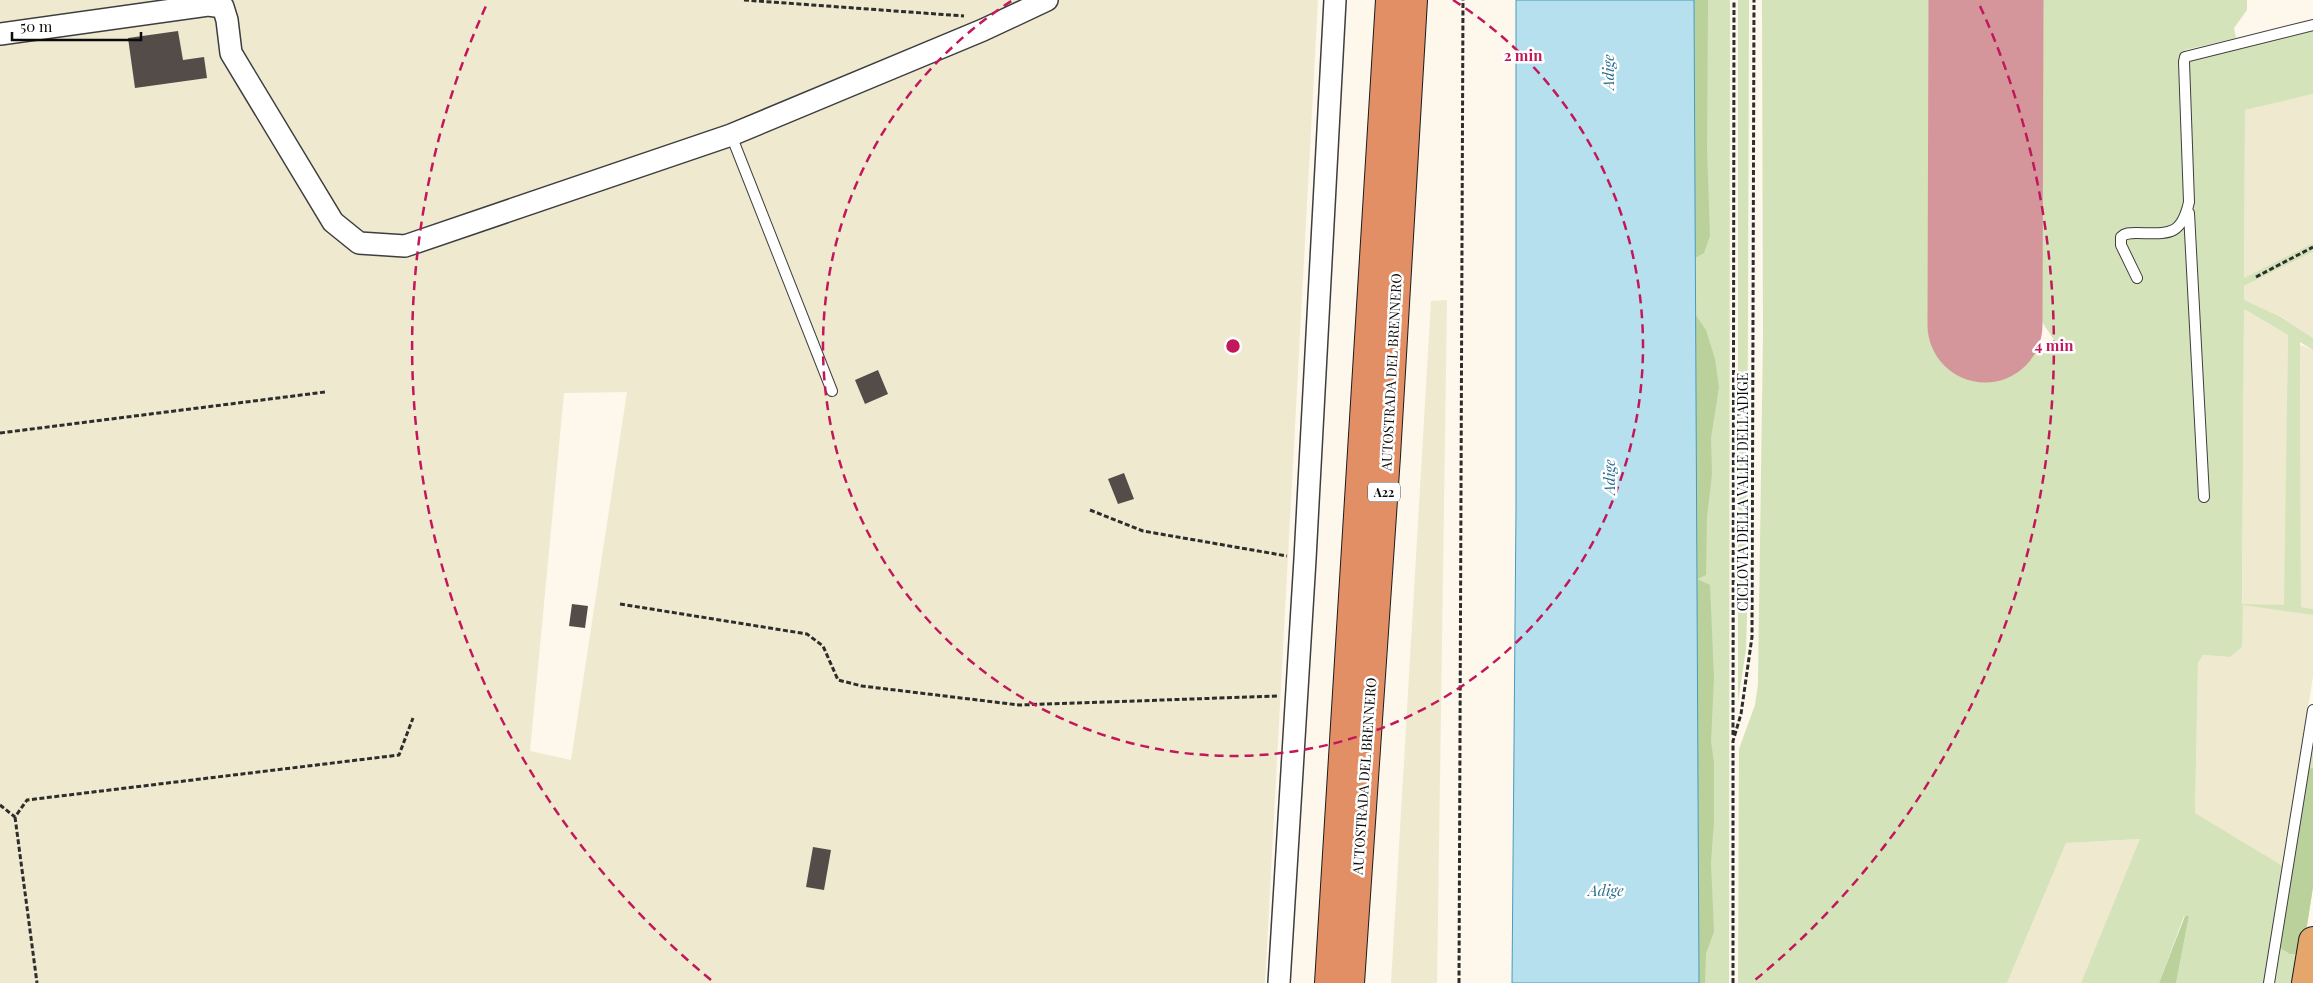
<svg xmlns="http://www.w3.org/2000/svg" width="2313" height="983" font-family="'Playfair Display',serif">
<rect width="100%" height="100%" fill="#fdf7ec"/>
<path fill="#efe9cf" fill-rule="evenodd" d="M0,0H1318L1265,983H0ZM627,392L571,760L530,751L564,393Z
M2313,94V243L2244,278L2245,110Z
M2313,252V338L2282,317L2244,301V286Z
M1447,300L1437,983H1391L1431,301Z
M2244,309L2288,335L2285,605H2247L2313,615V676L2283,866L2195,813L2198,663L2203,655L2230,657L2242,647Z
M2300,345L2313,350V609L2301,607Z
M2141,839L2081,983H2007L2066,843Z"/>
<path fill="#d4e3ba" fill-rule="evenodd" d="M1694,0H1730L1729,983H1699Z
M1738,0H1749L1747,617L1746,649L1738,702Z
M1762,0H1945V325L2031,326L2046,353L2058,346L2025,296L2027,0H2247V10L2234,28L2236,38L2185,50L2179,57L2186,204L2181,222L2167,229L2125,231V242L2126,238L2175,233L2184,228L2194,208L2188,59L2313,28V94L2245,110L2244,278L2313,243V252L2244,286V300L2281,317L2313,338V350L2300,342V345L2301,607L2313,609V615L2243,605L2242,647L2230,657L2203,655L2198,663L2195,813L2283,866L2266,983H2176L2189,916H2184L2159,983H2081L2140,839L2066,843L2007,983H1738L1739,749L1755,705L1758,684L1763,335ZM2244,309L2288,335L2284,605L2242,604Z
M2313,739V887L2298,983H2273Z"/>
<path fill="#bad19b" d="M1694,0H1708L1707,150L1710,236L1704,253L1695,258Z
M1695,314L1706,330L1715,359L1719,387L1711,438L1712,474L1707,517L1706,575L1697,579L1710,585L1714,678L1711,741L1714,763V820L1711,863L1714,932L1706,953L1705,983H1699Z
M2313,768V887L2304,945L2295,954H2290L2279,947L2308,769Z
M2185,916H2189L2176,983H2159Z"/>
<path fill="#b7e0ee" stroke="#479bbc" d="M1516,0H1694L1699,983H1512L1516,508Z"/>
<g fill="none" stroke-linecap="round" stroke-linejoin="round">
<path stroke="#d4969a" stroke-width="115" d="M1985,325L1986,0"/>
</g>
<path fill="#534c49" d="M178,31L183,60L204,57L207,78L135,88L128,38Z
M878,370L888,394L865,404L855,380Z
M1124,473L1134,499L1118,504L1108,479Z
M572,604L588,606L585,628L569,626Z
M813,847L831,850L824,890L806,887Z"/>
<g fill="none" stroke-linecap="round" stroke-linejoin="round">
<defs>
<path id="service" d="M731,135L832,391
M2189,213L2204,497
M2137,278L2121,245V237C2125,233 2130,233 2136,233C2167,233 2181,238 2189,202L2184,62L2185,57L2313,25
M2269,983L2313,710"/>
<path id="minor" d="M0,34L208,5L223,7L227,20L231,53L333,222L359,243L405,246L731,135L983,30L1047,0
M1279,983L1305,559L1335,0"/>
<path id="trunk" d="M2306,983L2313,941"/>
<path id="motorway" d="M1329,983L1390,0
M1350,983L1386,456L1413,0"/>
</defs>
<use href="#service" stroke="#3e3e3e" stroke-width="12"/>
<use href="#minor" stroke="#3e3e3e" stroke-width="24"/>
<use href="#trunk" stroke="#1c1c1c" stroke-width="30"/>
<use href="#motorway" stroke="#1c1c1c" stroke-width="30"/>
<path stroke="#2d2d2d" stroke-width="3" stroke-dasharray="5 2.5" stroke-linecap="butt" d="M744,0L964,16
M2256,277L2313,247
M0,433L325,392
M1090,510L1143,531L1287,556
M620,604L807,634L823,646L838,680L862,686L1019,705L1278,696
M1733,735L1734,0
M0,805L15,817L27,800L399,755L413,718
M15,817L37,983
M1459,983L1463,0
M1733,983V741L1741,714L1752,637L1754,0"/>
<use href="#service" stroke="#fff" stroke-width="10"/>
<use href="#minor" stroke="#fff" stroke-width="21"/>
<use href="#trunk" stroke="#e4a66b" stroke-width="28"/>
<use href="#motorway" stroke="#e28f65" stroke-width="28"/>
</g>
<g fill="none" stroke="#c2185b" stroke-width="2.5" stroke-dasharray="9 6">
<path d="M1453 0A410 410 0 1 1 1013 0"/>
<path d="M711 980A821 821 0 0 1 486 6M1980 6A821 821 0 0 1 1755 980"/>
</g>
<g text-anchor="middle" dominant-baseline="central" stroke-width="5" stroke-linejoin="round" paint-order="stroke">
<rect fill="#fff" stroke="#545454" stroke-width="1" x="1368" y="482.5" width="32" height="19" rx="4"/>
<g font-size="12" font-weight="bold" fill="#0b0b0b">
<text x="1384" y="492">A22</text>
</g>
<g font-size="14" fill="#0b0b0b" stroke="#fff">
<text transform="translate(1391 372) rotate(-87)">AUTOSTRADA DEL BRENNERO</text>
<text transform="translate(1742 492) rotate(-90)">CICLOVIA DELLA VALLE DELL'ADIGE</text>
<text transform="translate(1364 776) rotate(-86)">AUTOSTRADA DEL BRENNERO</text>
</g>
<g font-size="15" font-style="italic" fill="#256c8d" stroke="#fff">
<text transform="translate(1608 72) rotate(-90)">Adige</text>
<text transform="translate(1609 477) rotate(-90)">Adige</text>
<text x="1606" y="890">Adige</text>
</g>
</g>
<circle cx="1233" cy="346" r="8" fill="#c2185b" stroke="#fff" stroke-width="2.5"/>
<g font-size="15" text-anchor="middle" font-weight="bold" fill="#c2185b" stroke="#fff" stroke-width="5" stroke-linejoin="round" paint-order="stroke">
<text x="1523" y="61">2 min</text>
<text x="2054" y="351">4 min</text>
</g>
<path d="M12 32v8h129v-8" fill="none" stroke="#0b0b0b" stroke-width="2.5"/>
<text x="20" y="32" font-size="15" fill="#0b0b0b" stroke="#ffffff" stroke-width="4" paint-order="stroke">50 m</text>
</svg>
